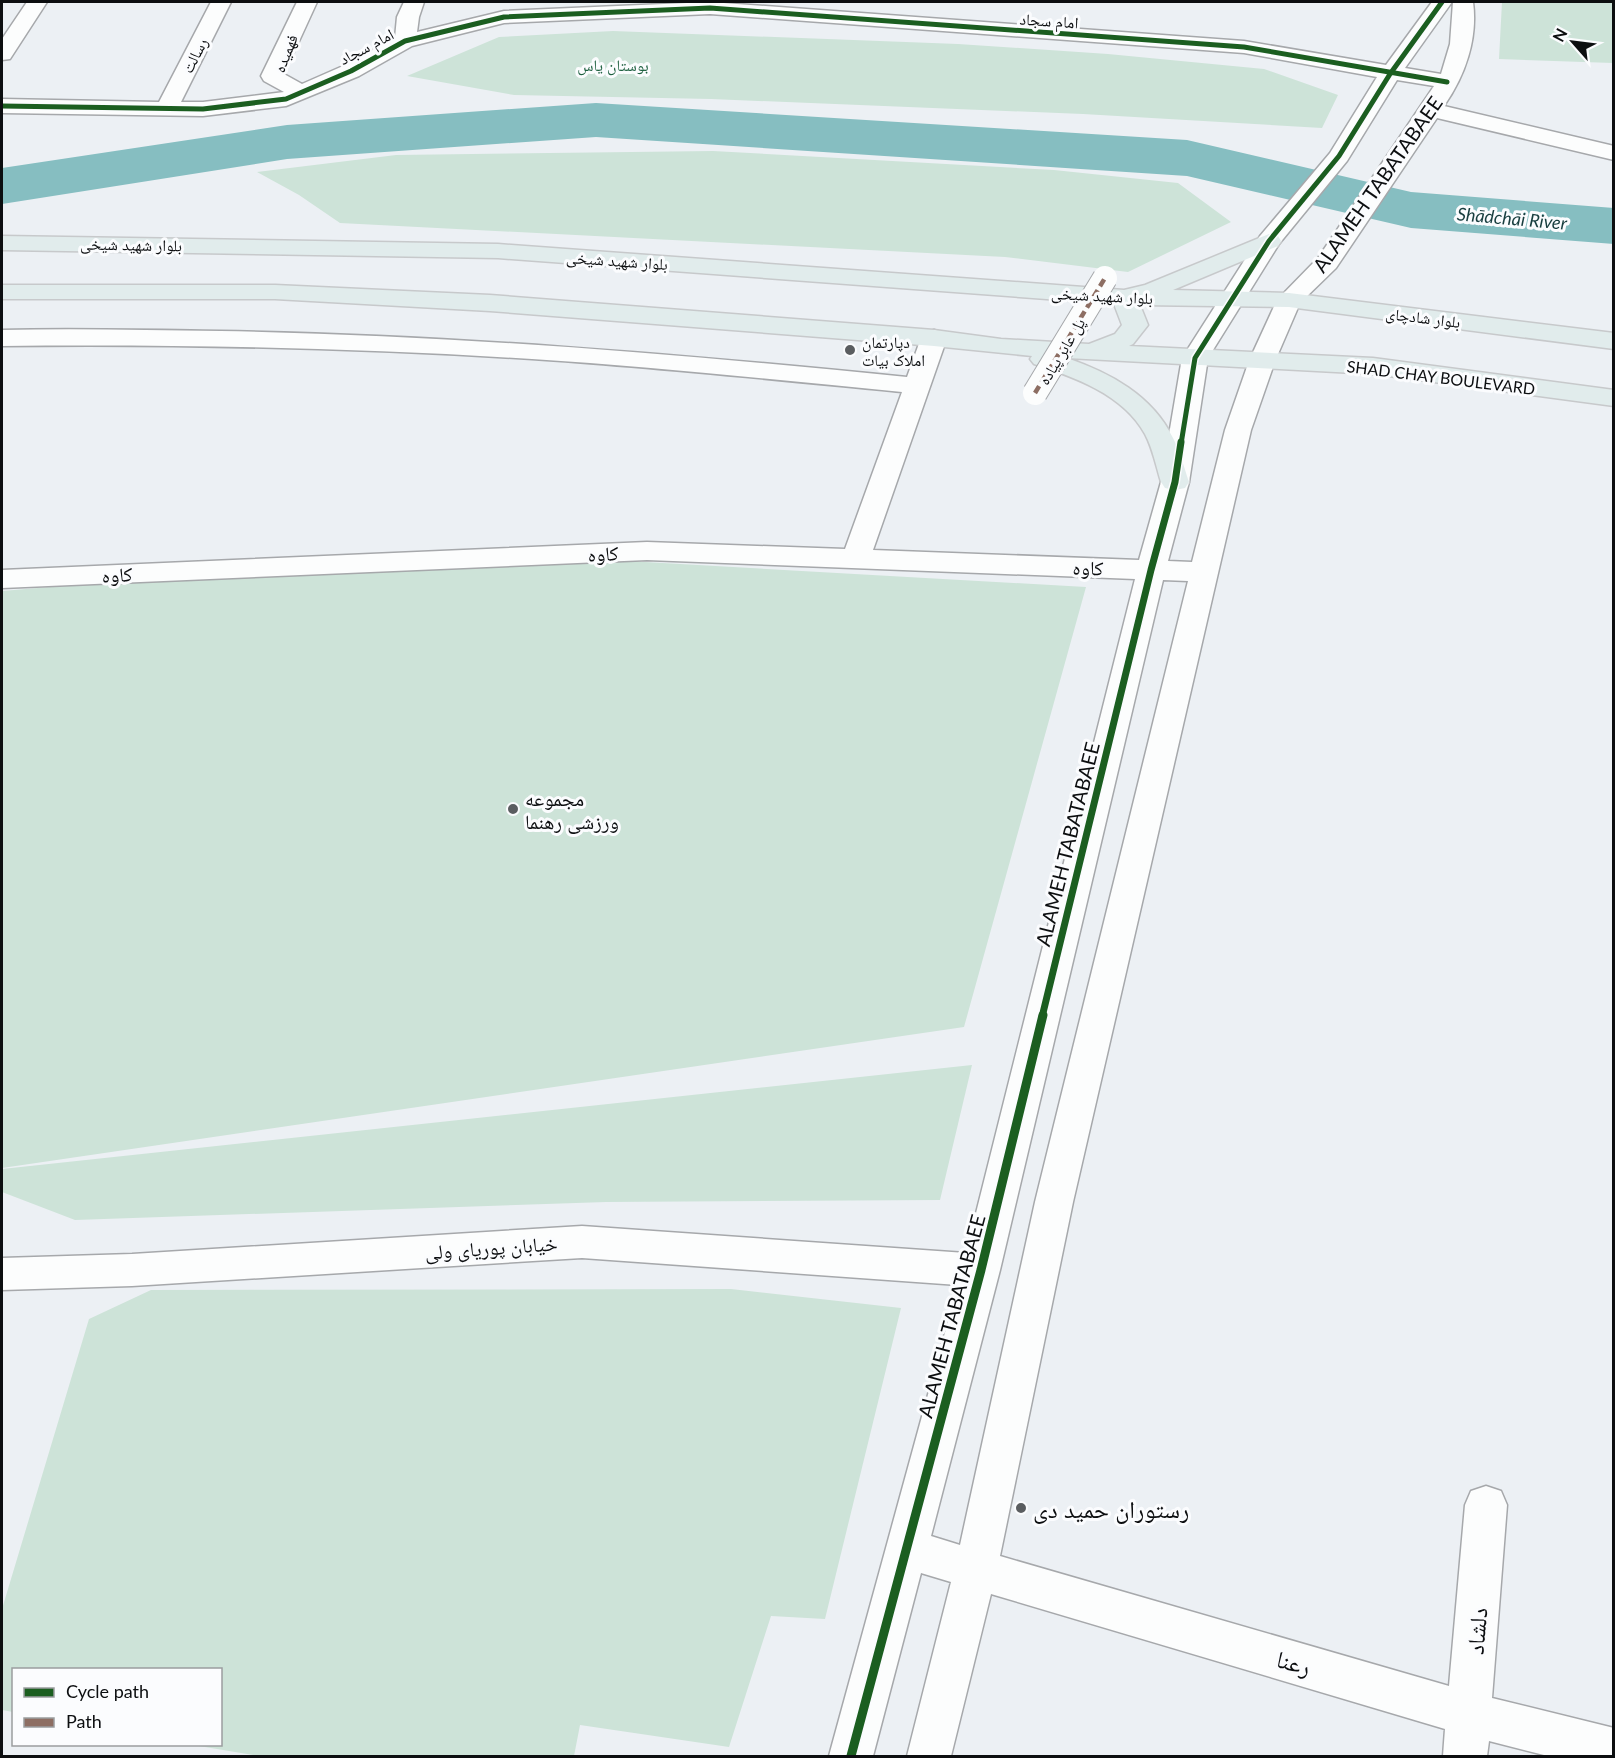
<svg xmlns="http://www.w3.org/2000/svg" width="1615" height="1758" font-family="Lato,'Noto Naskh Arabic',sans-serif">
<rect width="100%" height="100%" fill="#ecf0f4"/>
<path fill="#cde3d8" d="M1502,2H1613V63L1499,59Z
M613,31L958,44L1108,54L1264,69L1338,95L1322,128L1083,114L711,99L514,95L407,76L499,37Z
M713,151L1054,170L1178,183L1231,222L1128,272L1005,257L340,223L299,195L257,172L396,155Z
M467,552L1086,587L964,1027L2,1168V591Z
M972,1065L940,1200L606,1202L75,1220L2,1192V1169Z
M731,1289L901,1308L825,1619L771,1616L729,1747L580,1725L574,1756H259L193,1745L220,1744V1670H14L13,1712L2,1710V1609L89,1319L151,1290Z"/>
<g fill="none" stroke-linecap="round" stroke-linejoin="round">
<path fill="#86bec1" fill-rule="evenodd" d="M596,103L1187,140L1411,192L1614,208V244L1411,228L1187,176L596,137L287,159L2,204V168L287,125Z"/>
<defs>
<path id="minor" d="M27,2H47L10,59L2,60V39Z
M211,2H231L181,102H203L284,92L264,81L261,76L297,2H317L284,74L302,84L343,66L395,38L397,17L404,2H424L419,17L417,32L504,11L710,2L1244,41L1386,65L1432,2H1452L1405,68L1441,74L1450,44L1453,2H1473C1478,39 1465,76 1444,106L1614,146V160L1437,118L1336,268L1300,303L1275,361L1251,430L1073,1202L1000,1556L1449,1686L1465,1505L1471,1491L1486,1486L1501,1491L1507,1505L1492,1698L1614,1728V1756H1548L1489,1741L1487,1756H1443L1445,1729L991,1594L951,1756H907L951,1582L921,1573L873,1756H829L958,1285L582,1258L132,1286L2,1290V1258L132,1254L582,1226L966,1253L1135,579L647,560L2,588V570L647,542L845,549L902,392C778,380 655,367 532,359C355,348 179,344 2,346V330C74,328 148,330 220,331C450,335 678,354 907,377L921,338L925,333L934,330L943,333L947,338L873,550L1139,560L1161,482L1182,358L1260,236L1330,153L1377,77L1244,53L710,14L504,23L412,46L359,76L286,106L203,116L2,113V99L159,102ZM1397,80L1434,86L1318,258L1277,300L1249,361L1225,430L1192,562L1168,561L1189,482L1208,358L1279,244L1347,161ZM1163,580L1188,581L1035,1202L960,1545L931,1536L1000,1270Z"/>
<path id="major" d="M1269,234L1278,236L1281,241L1278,246L1173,290L1289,293L1614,333V349L1289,307L1140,305L1148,325L1133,344L1129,346L1373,358L1614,390V406L1373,374L1067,358C1110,373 1152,395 1173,438C1180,452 1184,467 1189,482L1185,488L1175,490L1165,488L1161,482C1156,466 1153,449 1145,434C1123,394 1074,377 1034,364L1030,359L1032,356L934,346L490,311L275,299H2V285H275L490,295L934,330L1001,339L1089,344L1115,334L1122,325L1114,304L498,258L2,250V236L498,244L1124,290L1145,285Z"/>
</defs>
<use href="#minor" stroke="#a6a8ab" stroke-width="3"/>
<use href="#major" stroke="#c7c9cb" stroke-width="3"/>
<use href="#minor" fill="#fcfdfd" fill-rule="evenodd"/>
<use href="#major" fill="#e1ecec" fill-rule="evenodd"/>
<defs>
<path id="minor-bridge" d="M1035,393L1105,278"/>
</defs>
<use href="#minor-bridge" stroke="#a6a8ab" stroke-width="26" stroke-linecap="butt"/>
<use href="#minor-bridge" stroke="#fcfdfd" stroke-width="24"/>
<path stroke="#8d6e63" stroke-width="4.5" stroke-dasharray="8 4.5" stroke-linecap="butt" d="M1035,393L1105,278"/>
<defs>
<path id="cycleway-far2" d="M2,106L203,109L286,99L351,71L405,41L504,17L710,8L1244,47L1447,82
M1181,444L1195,358L1269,241L1339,156L1390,74L1442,2"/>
<path id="cycleway-far1" d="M1042,1017L1151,570L1175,482L1181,442"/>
<path id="cycleway" d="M851,1756L981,1270L1043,1015"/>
</defs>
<use href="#cycleway-far2" stroke="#fbfcfe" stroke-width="8"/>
<use href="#cycleway-far1" stroke="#fbfcfe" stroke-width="10"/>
<use href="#cycleway" stroke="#fbfcfe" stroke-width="13"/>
<use href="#cycleway-far2" stroke="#1b5e20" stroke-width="5"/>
<use href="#cycleway-far1" stroke="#1b5e20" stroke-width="7"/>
<use href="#cycleway" stroke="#1b5e20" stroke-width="9"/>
</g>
<g fill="#5a5d60" stroke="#fbfcfe" stroke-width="2">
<circle cx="850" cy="350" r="6"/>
<circle cx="513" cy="809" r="6"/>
<circle cx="1021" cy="1508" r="6"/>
</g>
<g text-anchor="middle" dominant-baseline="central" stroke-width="6" stroke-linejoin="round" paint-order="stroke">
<g font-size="16" fill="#0c0e10" stroke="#fbfcfe">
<text transform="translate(1049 20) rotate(4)">امام سجاد</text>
<text transform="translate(366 46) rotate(-28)">امام سجاد</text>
<text transform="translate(285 53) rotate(-68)">فهمیده</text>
<text transform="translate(194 55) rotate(-63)">رسالت</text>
<text transform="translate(131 244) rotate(1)">بلوار شهید شیخی</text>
<text transform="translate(617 260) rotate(4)">بلوار شهید شیخی</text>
<text transform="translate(1102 295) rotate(3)">بلوار شهید شیخی</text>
<text transform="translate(1423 317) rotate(7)">بلوار شادچای</text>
<text transform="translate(1061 351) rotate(-59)">پل عابر پیاده</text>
<text transform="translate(1441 377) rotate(7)">SHAD CHAY BOULEVARD</text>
</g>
<g font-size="16" fill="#1e6140" stroke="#fbfcfe">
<text x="613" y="64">بوستان یاس</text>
</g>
<g font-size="16" fill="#0c0e10" stroke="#fbfcfe" text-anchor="start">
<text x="862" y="341">دپارتمان<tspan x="862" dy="18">املاک بیات</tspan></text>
</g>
<g font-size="18" font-style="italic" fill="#183e3f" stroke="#fbfcfe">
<text transform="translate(1512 218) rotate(5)">Shādchāi River</text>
</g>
<g font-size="20" fill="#0c0e10" stroke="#fbfcfe">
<text transform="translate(1377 184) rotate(-55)">ALAMEH TABATABAEE</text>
<text transform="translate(603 553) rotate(-3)">کاوه</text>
<text transform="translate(1088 567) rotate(2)">کاوه</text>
<text transform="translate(117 574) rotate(-3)">کاوه</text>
<text transform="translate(1067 844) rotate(-76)">ALAMEH TABATABAEE</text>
<text transform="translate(491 1247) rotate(-4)">خیابان پوریای ولی</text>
<text transform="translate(951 1316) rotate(-75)">ALAMEH TABATABAEE</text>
</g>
<g font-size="20" fill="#0c0e10" stroke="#fbfcfe" text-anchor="start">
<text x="525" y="798">مجموعه<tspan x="525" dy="23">ورزشی رهنما</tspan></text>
</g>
<g font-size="24" fill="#0c0e10" stroke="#fbfcfe" text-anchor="start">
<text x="1033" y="1508">رستوران حمید دی</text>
</g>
<g font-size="24" fill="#0c0e10" stroke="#fbfcfe">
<text transform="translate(1476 1631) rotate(-85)">دلشاد</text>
<text transform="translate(1294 1662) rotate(16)">رعنا</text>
</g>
</g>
<rect width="1615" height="1758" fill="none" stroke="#0c0e10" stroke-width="6"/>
<rect x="12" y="1668" width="210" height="78" fill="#fbfcfe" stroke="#9b9d9f" stroke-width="1.5"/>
<rect x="24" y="1688" width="30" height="9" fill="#1b5e20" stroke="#9b9d9f" stroke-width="1.5"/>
<text x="66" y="1698" font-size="18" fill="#0c0e10">Cycle path</text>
<rect x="24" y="1718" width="30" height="9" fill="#8d6e63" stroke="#9b9d9f" stroke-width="1.5"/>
<text x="66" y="1728" font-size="18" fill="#0c0e10">Path</text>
<g transform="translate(1573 42) rotate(298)" stroke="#fbfcfe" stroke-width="4.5" paint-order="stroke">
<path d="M0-4.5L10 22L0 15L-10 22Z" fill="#0c0e10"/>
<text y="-9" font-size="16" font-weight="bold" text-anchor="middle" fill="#0c0e10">N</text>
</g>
</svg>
